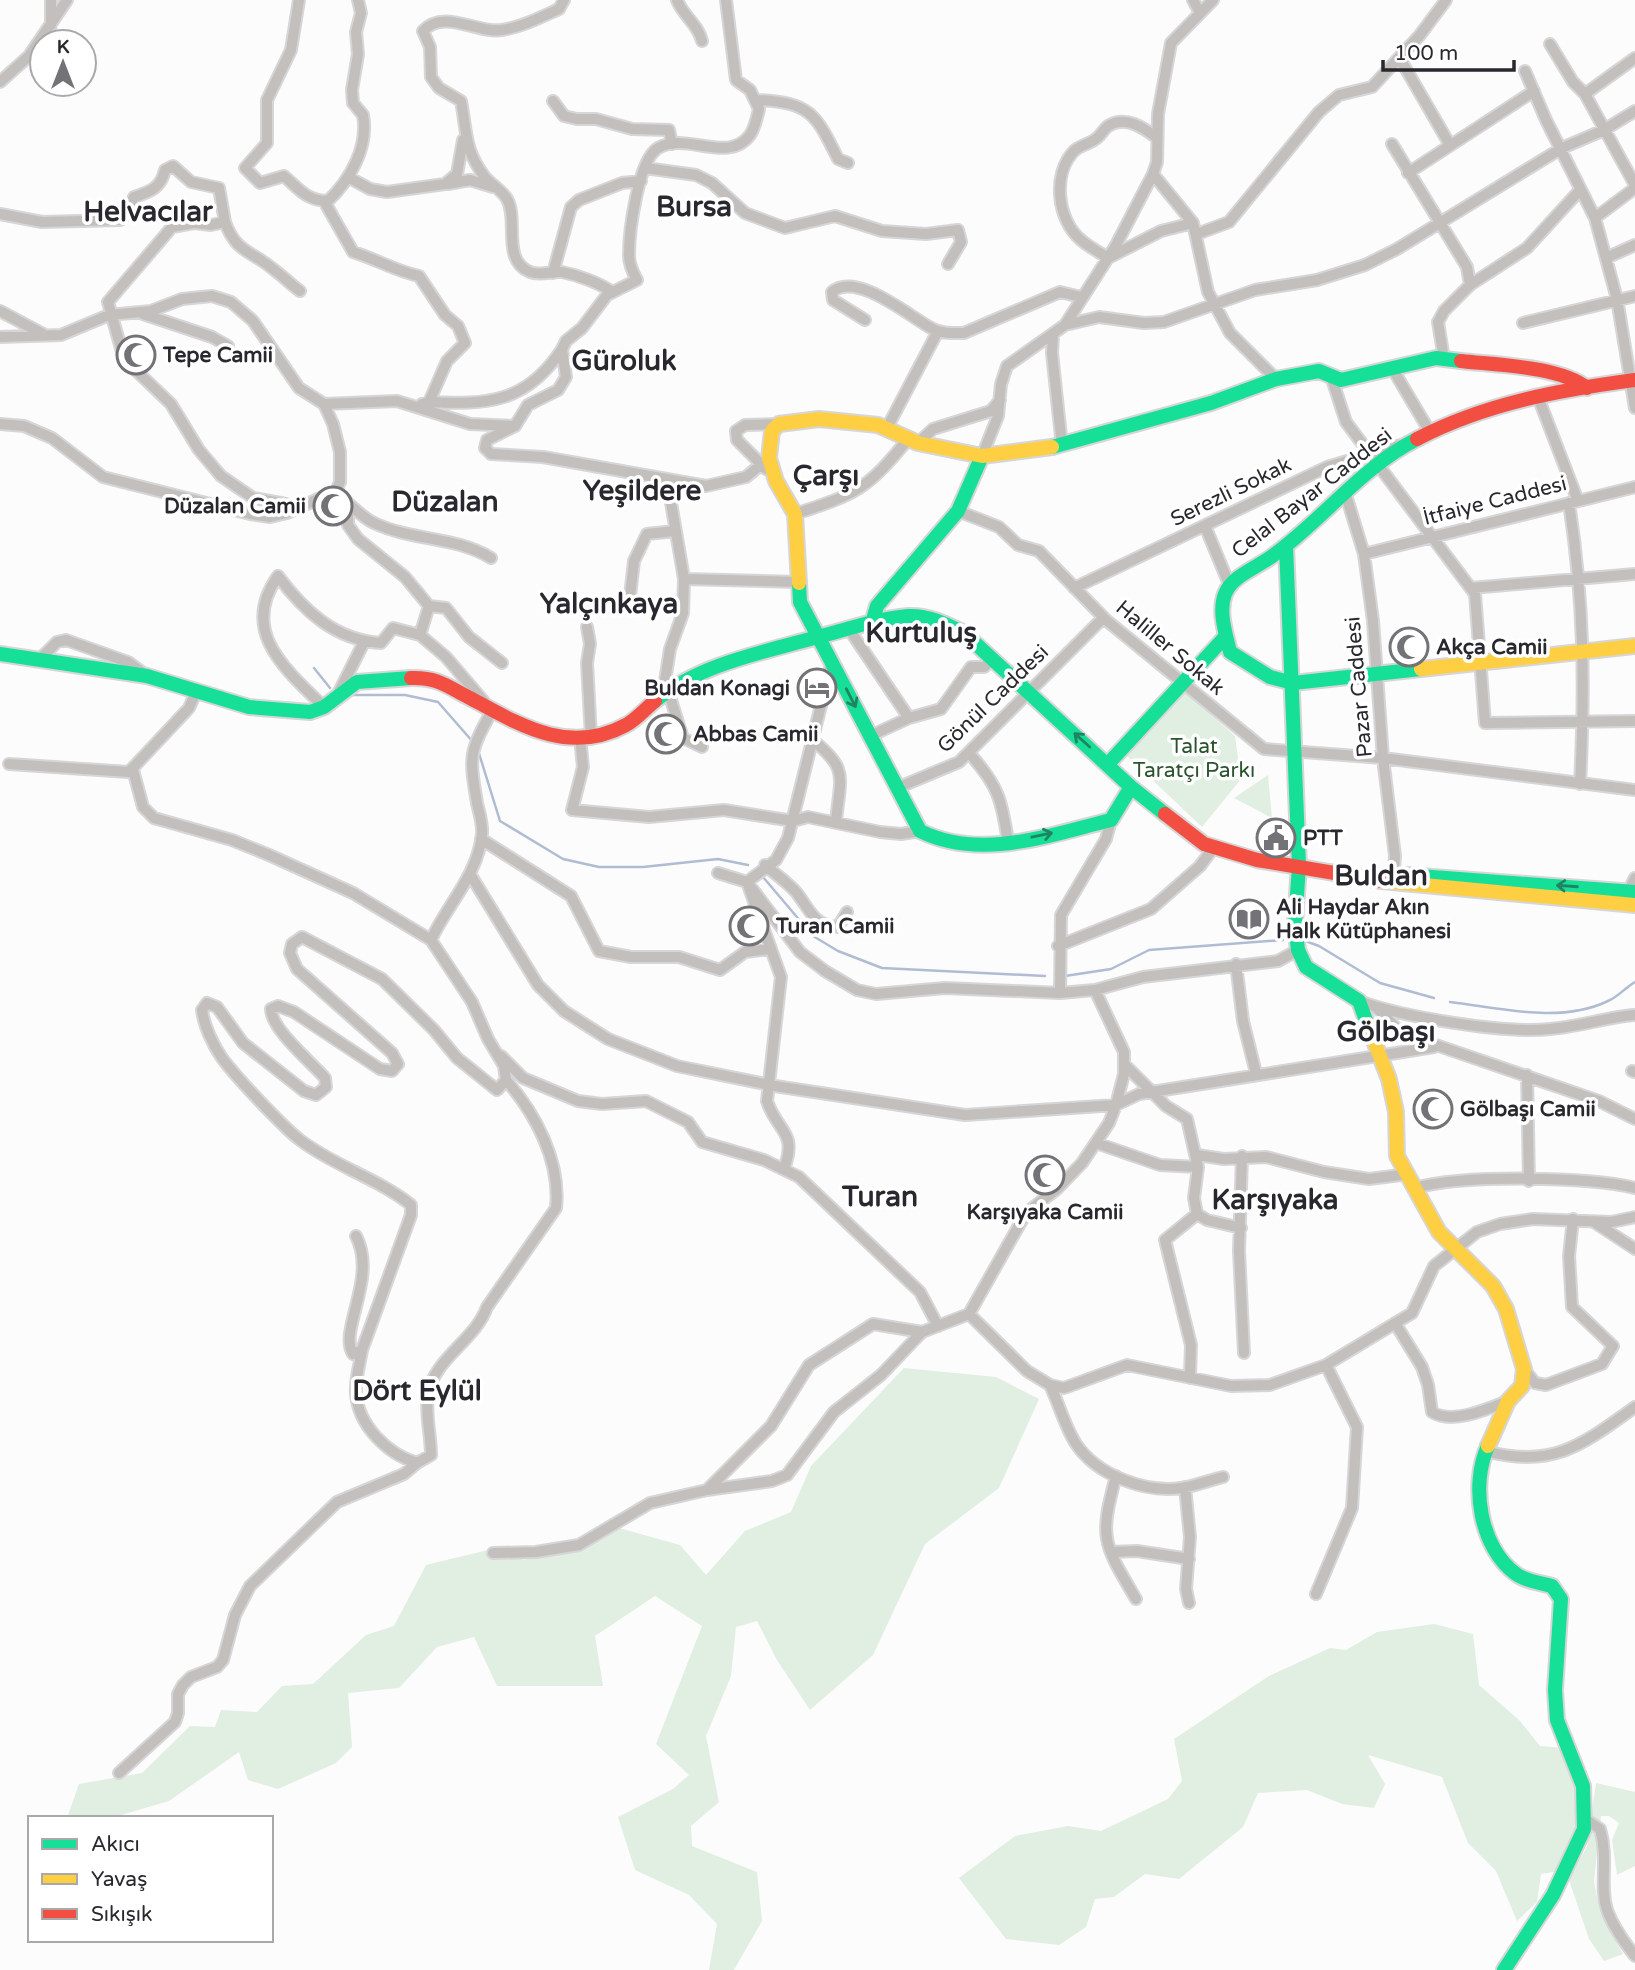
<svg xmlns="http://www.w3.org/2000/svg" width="1635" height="1970" font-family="'Varela Round',sans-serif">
<rect width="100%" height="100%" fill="#fcfcfd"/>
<path fill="#e1eee2" d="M1183,690L1235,736L1241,779L1202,827L1127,756Z
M1268,775L1272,818L1234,798Z
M904,1368L996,1377L1039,1399L999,1488L925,1544L873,1655L810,1710L777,1660L757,1621L736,1627L731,1676L706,1736L719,1802L691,1826L692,1846L757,1872L762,1921L734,1970H709L717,1924L689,1895L635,1870L618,1817L673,1789L689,1775L656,1744L702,1626L655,1596L595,1636L603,1686H497L474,1637L437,1647L399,1688L348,1693L352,1747L336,1763L278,1789L248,1780L239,1752L169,1801L111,1818H67L79,1784L142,1773L190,1726L215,1727L221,1710L257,1712L282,1686L313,1684L366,1635L394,1626L426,1565L488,1550L524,1560L619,1528L680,1545L706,1575L745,1531L791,1512L811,1466Z
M1434,1624L1473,1634L1479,1685L1520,1721L1540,1746L1565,1748C1581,1801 1584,1816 1565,1870L1541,1874L1537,1902L1517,1921L1496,1871L1468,1843L1442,1777L1368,1755L1385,1784L1374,1808L1342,1804L1307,1790L1258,1793L1243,1827L1179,1879L1145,1874L1114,1897L1095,1899L1086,1927L1059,1945L1006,1939L959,1878L1015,1836L1068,1826L1101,1831L1168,1799L1182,1781L1174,1739L1269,1676L1330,1648L1346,1650L1377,1632Z
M1596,1783L1635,1792V1866L1617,1875L1612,1840L1619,1823L1609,1816H1601L1594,1882L1600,1912L1623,1954L1604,1961L1589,1939L1569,1880L1587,1846Z"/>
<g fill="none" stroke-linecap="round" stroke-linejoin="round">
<path stroke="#b0bcd2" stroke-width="2.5" d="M314,668L330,688
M352,695H405L438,702L473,742
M477,747L500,821L563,859L599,867H643L718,859L748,865
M763,877L813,936L838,951L882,968L1045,976
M1303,940L1319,946L1380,983L1434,998
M1065,976L1111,969L1149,950L1283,940
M1450,1002C1500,1008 1560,1024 1608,1001C1618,997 1626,987 1635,982"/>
<defs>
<path id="street" d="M299,0L291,50L267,100V143L245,168L260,183L284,176C299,189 307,201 328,201C350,180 369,147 363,115L353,103L352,90L358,54L356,32L361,13L358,0
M564,0L559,9C541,17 522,27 502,30C477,34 444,8 423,31L430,47L431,77L439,88L461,101C467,132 464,149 484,176C490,184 502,190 507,199C519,220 501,260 530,272C540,276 552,271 562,272C577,275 600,283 612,292
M677,0C683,16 698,24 702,41
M1193,0L1200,13
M1213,0L1171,43L1158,114L1157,162L1153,174L1193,223L1208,292L1230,333L1276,379
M51,25V0
M1550,44L1573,82L1585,94
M1635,58L1585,94L1635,185
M1397,60L1403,64L1450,145
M1525,71L1546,120L1595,218L1617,299L1635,408
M0,82L29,56L67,0
M757,100C810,102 816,114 838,159L848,163
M553,101L564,116L577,119H596L632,129L669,130L672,144
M1157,138C1144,128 1126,115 1108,126C1104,129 1101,135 1097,138C1090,144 1080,145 1074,151C1052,174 1057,220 1081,240C1089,247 1099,252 1108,258L1161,231L1193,223
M1392,144L1467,267L1470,285
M645,168L696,175L712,183L745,213L785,228L835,216L882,231L926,234L958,230L961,242L948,264
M1408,173L1534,91
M348,177L370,189L387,192L445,184L457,174L463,140
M448,184L470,180L493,187
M324,201L353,252C376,259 395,271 419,276L445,315L458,326L465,343L447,361L429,402
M0,214L42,222L120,220L126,215L134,197C150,192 161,188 165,170L173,166L191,182L219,188L225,222L211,225L194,223L172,227L108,302L124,359L171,404L199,450L221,476L253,498L286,504L292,510
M1595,218L1635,188
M225,222C236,253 252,251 273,269C283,276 290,284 300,291
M1197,234L1229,222L1319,112L1339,95L1372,87L1420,35L1446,0
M1606,258L1635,245
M553,273L571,207L579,200L622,183L641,181
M0,311L43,334
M143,314L212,337L228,346
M865,320L833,300L832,292C856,271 909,316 931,328C941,334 953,333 964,333L1060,292L1081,297
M1523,323L1635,296
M1065,325L1099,317L1144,323L1164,322L1255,290L1317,280L1365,265L1397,249L1562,148L1604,130L1635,111
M1053,335L1052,353L1062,446
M0,337L61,335L109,315L151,311L182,299L212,296L231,302L253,321L299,388L324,404L333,424L340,452V482L336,491L287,513L270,517L250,514L103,477L52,438L24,426L0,424
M1444,359L1438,322L1444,311L1470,285L1527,248L1580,190
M1392,368L1430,432
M1331,376L1346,422L1475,594L1485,723L1635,721
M1538,397L1578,501
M324,404L397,401L470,424L515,426L528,405L558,390L566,377L562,349L566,341L582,328L607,295L637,280C633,273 629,263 629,255C629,232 638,160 658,148C686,131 728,165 750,135C755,128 757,117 759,109L750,90L736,80L726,0
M422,404L429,402C487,405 527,403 562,349
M513,427L487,440L485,448L491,454L543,457L706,486L746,477L769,458
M887,428L938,331
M918,443L933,429L991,411L1000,400
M982,456L998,416L1001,384L1007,366L1065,325L1115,247L1153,174
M766,469L737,440L736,431L745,425L779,424
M667,479L684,579L683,613L670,649L665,681L683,738L702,747
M336,491L348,503V525L358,539L405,577L429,606L420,635L446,657L492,711C469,752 469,756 477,803C479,812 483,824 482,834C478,875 447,905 431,940L472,1002L488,1039L504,1066L506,1080L497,1090L457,1058L434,1030L382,979L302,937L292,944L290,953L297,969L392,1053L398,1064L392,1071L380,1069L294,1012L278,1006L271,1009C271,1029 311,1062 325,1078L326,1087L316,1095L304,1091L243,1043L217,1007L207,1003L202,1010C204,1026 213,1045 222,1058C235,1076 283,1127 300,1140C334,1166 377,1178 411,1205V1215L362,1350L353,1354C338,1331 378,1278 356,1236
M1345,492L1364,554L1373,621L1383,758L1395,856L1393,881
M348,503C356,510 365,519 374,523C412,541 455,536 491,558
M1569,503C1584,600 1585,686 1580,784
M958,511L999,527L1018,545L1039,551L1106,620L1264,749L1383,758L1635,790
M795,514C856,494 867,490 908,439
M1205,526L1229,584
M1364,554L1635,487
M684,579L798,582
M1074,588L1327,467L1401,445
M1471,588L1635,574
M630,596L634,561L647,534L675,531
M429,606L446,608L469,637L502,663
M587,627L590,644L587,663L591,737
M849,629L909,718
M38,661L57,642L66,640L128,662L147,676
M337,696L364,642
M324,707C285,669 239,631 278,576C304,611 335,640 381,643L393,628L420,635
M870,736L909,718L941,709L971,667H984L993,659
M580,737L583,767L572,810L649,817L724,810L793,821L808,817L880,832L901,834L920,831
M810,738C850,769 840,776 836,822
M969,753C998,785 1002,800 1008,842
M9,764L129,772L189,708L196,692
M133,770L143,807L154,818L232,840L269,855L353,893L431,940
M897,788L959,762L1103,618
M481,839L571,896L599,951L631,957H679L720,970L745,952L771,949
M765,865C775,874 787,882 796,892C809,908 814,927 838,927L847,912
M718,873L747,882L800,952L825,971L857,990L876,994L945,988L1060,993L1095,990L1143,977L1278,961L1298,950
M470,874L538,985L564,1011L608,1039L677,1066L775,1086L965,1115L1116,1105L1139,1094L1434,1047
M1626,896L1635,878
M1058,946L1151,909L1200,866L1214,847
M1236,964L1243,1021L1256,1073
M1060,993L1061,915L1106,839L1111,820
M1359,1001C1402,1017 1505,1034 1550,1029C1579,1027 1606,1017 1635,1015
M1377,1008L1401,1033L1599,1101L1635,1119
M501,1056L523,1078L578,1101L602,1104L646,1101L688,1122L702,1142L764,1160L799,1177L920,1292L938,1326
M1124,1064L1166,1106L1187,1119L1198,1167L1194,1198L1197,1214L1207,1220L1241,1228
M1632,1071L1635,1072
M1527,1075L1529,1181
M1096,1143L1160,1165L1198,1167
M1197,1155L1224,1159L1266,1157L1324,1172L1369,1179L1409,1174
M1242,1156L1239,1251L1244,1353
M784,1169C798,1131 777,1132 767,1101L781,977L747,882L776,860L788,838L832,661
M1415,1188C1461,1175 1589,1176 1635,1188
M1594,1222L1635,1249
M969,1314L1027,1371L1050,1385L1064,1388L1127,1365L1231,1386L1270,1385L1326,1365L1412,1313L1434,1266L1477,1232L1500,1224L1533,1219L1611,1222L1635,1217
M1395,1323L1422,1367L1428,1385L1432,1412C1452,1425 1488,1409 1508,1401
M362,1350C360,1363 355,1379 356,1393C358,1425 387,1454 417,1463L431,1455C431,1435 425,1415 428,1395C433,1359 475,1341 487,1307L556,1208C561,1161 535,1113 506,1080
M1524,1369L1535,1383L1546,1385L1602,1364L1613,1346L1572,1307L1569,1256L1573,1219
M1190,1378L1191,1345L1165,1240L1197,1214
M1050,1385C1059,1404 1065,1427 1076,1444C1097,1475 1144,1493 1181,1488C1195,1486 1210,1480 1223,1477
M1485,1451C1553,1469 1582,1445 1635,1407
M1116,1476C1099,1539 1103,1543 1136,1599
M1185,1487L1190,1537L1186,1589L1189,1603
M707,1490L771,1426L809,1365L873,1324L922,1332
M1111,1552L1137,1551L1189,1559
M493,1553L536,1552L579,1545L650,1503L707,1490L772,1481L787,1475L834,1412L881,1375L922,1332L969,1314L1026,1213L1057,1189L1082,1163L1109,1123L1116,1105L1124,1074V1052L1095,990
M1316,1594L1352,1508L1357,1427L1326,1365
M119,1773L175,1722L178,1713V1694L183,1685L191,1677L217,1667L223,1660L235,1615L250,1586L337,1502L404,1474L417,1463
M1584,1818L1600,1829C1609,1858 1599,1886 1607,1910C1613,1927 1624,1942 1635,1956"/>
<path id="fast" d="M1417,439C1360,468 1322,521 1271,557C1256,568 1232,576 1225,594C1218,612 1226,634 1230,652L1270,677L1293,683L1421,669
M1052,447L1211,403L1276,379L1319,371L1341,380L1436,358L1461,361
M1286,546L1299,866L1295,924L1298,950L1306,967L1359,1001L1368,1026
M799,583L800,602L920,831C981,861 1049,835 1111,820L1131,787
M872,623L877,606L958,511L982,456
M0,654L147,676L249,707L310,712L324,707L357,682L411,678
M655,701C698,665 760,653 814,638C845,630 876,619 908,616C929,615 946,624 964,633L1131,787L1165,814
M1108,764L1226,636
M1393,881L1406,875L1635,892
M1488,1446C1470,1485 1480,1548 1516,1574C1525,1581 1541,1583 1552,1586L1561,1599L1555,1690L1557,1720L1583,1786L1584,1829L1553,1895L1504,1970"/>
<path id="slow" d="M799,583L795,514L776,481L769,458L772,431L779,424L819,419L878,425L918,443L982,456L1052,447
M1421,669L1635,646
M1382,881L1635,905
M1368,1026L1389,1079L1396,1112L1397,1156L1439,1232L1493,1286L1506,1309L1524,1369L1522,1386L1508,1401L1488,1446"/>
<path id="jam" d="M1461,361C1496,365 1559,366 1587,388
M1417,439C1486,403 1560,390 1635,380
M411,678C437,677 447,686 470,698C520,725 569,756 626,725C636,720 645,709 655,701
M1165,814L1204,844L1257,860L1382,881"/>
</defs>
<use href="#street" stroke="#d6d6d8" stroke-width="14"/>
<use href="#fast" stroke="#d6d6d8" stroke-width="18"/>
<use href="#slow" stroke="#d6d6d8" stroke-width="18"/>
<use href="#jam" stroke="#d6d6d8" stroke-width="18"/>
<use href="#street" stroke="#c2bfbc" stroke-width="10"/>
<use href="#fast" stroke="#16e098" stroke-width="14"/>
<use href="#slow" stroke="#ffcf43" stroke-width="14"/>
<use href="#jam" stroke="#f24e42" stroke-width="14"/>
</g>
<defs><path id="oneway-shaft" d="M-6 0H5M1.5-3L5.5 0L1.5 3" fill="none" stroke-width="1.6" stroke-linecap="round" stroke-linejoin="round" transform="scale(1.75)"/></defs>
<g stroke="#208463">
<use href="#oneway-shaft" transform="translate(851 698) rotate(63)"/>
<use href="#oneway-shaft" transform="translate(1082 740) rotate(-138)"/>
<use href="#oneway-shaft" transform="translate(1042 835) rotate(-12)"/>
<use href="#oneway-shaft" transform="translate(1567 886) rotate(-176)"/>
</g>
<defs>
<symbol id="mosque-ring" viewBox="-11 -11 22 22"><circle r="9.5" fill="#fff" stroke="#737276" stroke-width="1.5"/><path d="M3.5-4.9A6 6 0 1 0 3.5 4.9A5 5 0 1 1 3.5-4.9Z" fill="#737276"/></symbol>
<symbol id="hotel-ring" viewBox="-11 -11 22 22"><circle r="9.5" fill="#fff" stroke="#737276" stroke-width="1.5"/><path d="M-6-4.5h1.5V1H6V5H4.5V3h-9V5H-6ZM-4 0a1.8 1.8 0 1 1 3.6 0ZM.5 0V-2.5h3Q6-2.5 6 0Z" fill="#737276"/></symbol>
<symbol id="civic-ring" viewBox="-11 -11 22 22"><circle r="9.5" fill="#fff" stroke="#737276" stroke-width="1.5"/><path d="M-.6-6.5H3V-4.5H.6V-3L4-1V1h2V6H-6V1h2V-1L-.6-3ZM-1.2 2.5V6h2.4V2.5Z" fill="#737276"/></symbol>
<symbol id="library-ring" viewBox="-11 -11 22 22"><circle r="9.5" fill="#fff" stroke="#737276" stroke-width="1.5"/><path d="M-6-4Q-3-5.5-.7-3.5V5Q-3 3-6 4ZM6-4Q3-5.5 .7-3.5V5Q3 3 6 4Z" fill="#737276"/></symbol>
</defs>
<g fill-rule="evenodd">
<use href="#mosque-ring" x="114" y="333" width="44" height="44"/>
<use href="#mosque-ring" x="311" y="484" width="44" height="44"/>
<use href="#mosque-ring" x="1387" y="625" width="44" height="44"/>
<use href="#hotel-ring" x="795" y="666" width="44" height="44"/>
<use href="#mosque-ring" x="644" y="712" width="44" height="44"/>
<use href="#civic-ring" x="1254" y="816" width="44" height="44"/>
<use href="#library-ring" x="1227" y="897" width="44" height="44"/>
<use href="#mosque-ring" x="727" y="904" width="44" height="44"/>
<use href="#mosque-ring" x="1411" y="1087" width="44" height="44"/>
<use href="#mosque-ring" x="1023" y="1153" width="44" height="44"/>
</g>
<g text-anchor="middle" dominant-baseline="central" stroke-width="7" stroke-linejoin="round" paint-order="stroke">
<g font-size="21" font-weight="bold" fill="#29282e" stroke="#fff" text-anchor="start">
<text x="163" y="355">Tepe Camii</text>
<text x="306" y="506" text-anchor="end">Düzalan Camii</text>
<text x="1436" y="647">Akça Camii</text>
<text x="790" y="688" text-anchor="end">Buldan Konagi</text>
<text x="693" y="734">Abbas Camii</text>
<text x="1303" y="838">PTT</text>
<text x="1276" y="907">Ali Haydar Akın<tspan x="1276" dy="24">Halk Kütüphanesi</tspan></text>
<text x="776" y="926">Turan Camii</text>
<text x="1460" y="1109">Gölbaşı Camii</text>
<text x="1045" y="1212" text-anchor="middle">Karşıyaka Camii</text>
</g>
<g font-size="21" fill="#29282e" stroke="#fff">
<text transform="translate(1231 492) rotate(-26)">Serezli Sokak</text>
<text transform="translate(1312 493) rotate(-38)">Celal Bayar Caddesi</text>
<text transform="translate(1495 501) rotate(-14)">İtfaiye Caddesi</text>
<text transform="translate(1170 648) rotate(40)">Haliller Sokak</text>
<text transform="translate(1359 687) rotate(-95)">Pazar Caddesi</text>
<text transform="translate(993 699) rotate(-44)">Gönül Caddesi</text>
</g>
<g font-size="21" fill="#2a542d" stroke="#fff">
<text x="1194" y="746">Talat<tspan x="1194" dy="24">Taratçı Parkı</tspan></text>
</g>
<g font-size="28" font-weight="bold" fill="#29282e" stroke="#fff">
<text x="694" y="207">Bursa</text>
<text x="148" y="212">Helvacılar</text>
<text x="624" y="361">Güroluk</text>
<text x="826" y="476">Çarşı</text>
<text x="642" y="491">Yeşildere</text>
<text x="445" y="502">Düzalan</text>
<text x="609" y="604">Yalçınkaya</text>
<text x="921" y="633">Kurtuluş</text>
<text x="1381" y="876">Buldan</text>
<text x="1386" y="1032">Gölbaşı</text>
<text x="880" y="1197">Turan</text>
<text x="1275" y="1200">Karşıyaka</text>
<text x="417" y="1391">Dört Eylül</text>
</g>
</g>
<rect x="28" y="1816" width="245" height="126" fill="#ffffff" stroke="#a9a9ab" stroke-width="2"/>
<rect x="42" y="1839" width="35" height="10" fill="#16e098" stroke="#a9a9ab" stroke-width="2"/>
<text x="91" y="1851" font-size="21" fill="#29282e">Akıcı</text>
<rect x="42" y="1874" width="35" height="10" fill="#ffcf43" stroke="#a9a9ab" stroke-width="2"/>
<text x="91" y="1886" font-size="21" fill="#29282e">Yavaş</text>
<rect x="42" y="1909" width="35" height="10" fill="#f24e42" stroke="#a9a9ab" stroke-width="2"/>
<text x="91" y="1921" font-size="21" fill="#29282e">Sıkışık</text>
<g transform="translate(63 63)"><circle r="33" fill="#ffffff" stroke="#a9a9ab" stroke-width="2"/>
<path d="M0-5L12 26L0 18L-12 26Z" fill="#737276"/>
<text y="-10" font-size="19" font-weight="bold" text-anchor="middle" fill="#29282e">K</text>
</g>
<path d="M1383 60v10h131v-10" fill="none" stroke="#29282e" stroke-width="3.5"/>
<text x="1394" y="60" font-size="21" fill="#29282e" stroke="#ffffff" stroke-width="5" paint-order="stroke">100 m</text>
</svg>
